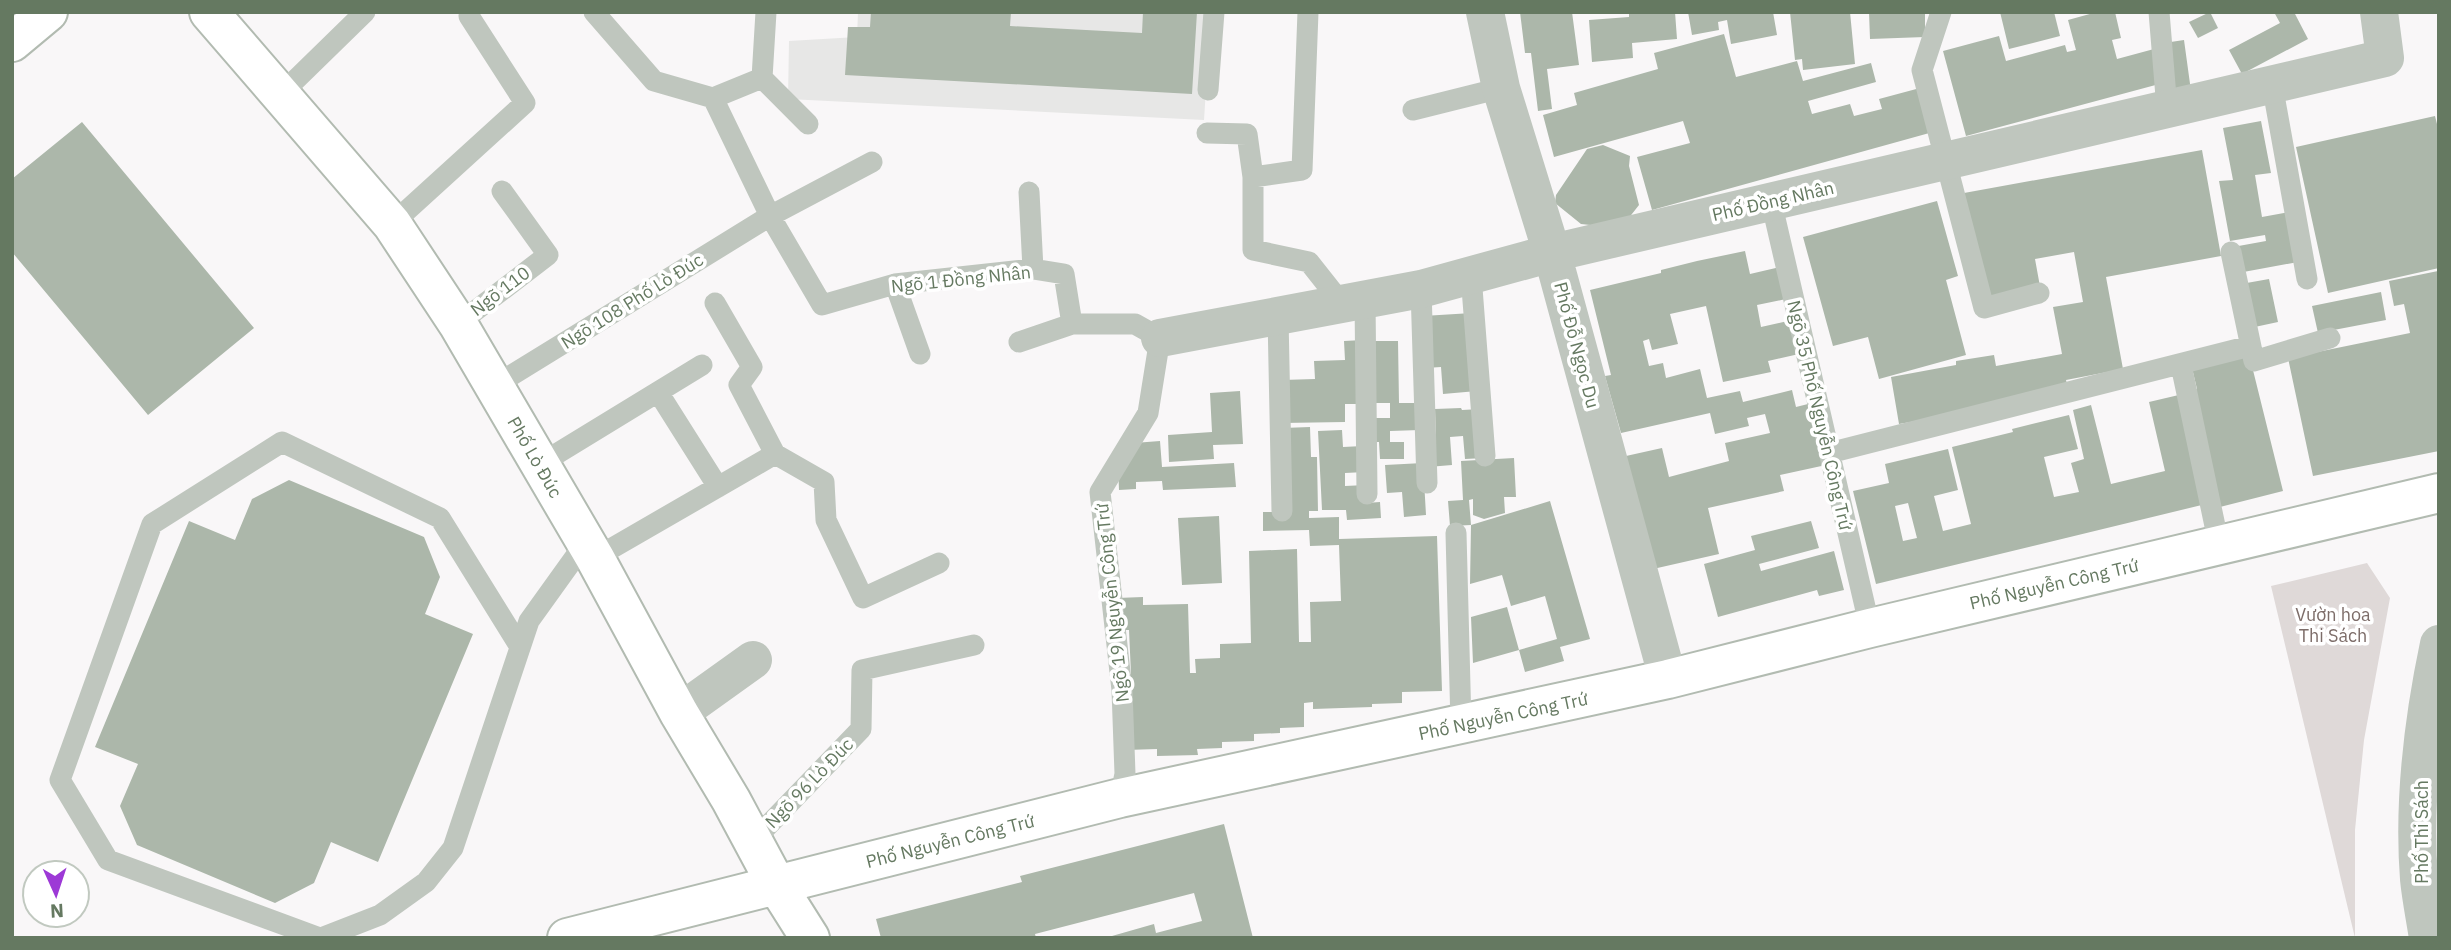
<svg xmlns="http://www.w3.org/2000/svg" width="2451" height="950" font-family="'IBM Plex Sans',sans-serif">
<rect width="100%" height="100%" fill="#f9f7f8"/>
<path fill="#e7e7e6" d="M858,12H1211L1204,120L788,99L789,41L857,37Z"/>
<path fill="#dfd9d8" d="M2367,563L2390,598L2364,740L2355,830V938L2271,586Z"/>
<path fill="#acb7aa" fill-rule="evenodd" d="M871,12H1011L1010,26L1142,33L1143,12H1197L1192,94L845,75L848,27H870Z
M1520,12H1572L1579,65L1547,69L1552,109L1538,111L1531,53H1525Z
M1629,12H1675L1677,39L1632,43L1633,58L1592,62L1589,20L1629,17Z
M1688,12H1773L1777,35L1731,44L1727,20L1718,22L1719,30L1692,35Z
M1790,12H1850L1855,64L1803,70L1802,59L1795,60Z
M1869,12H1925V37L1870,39Z
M2000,12H2054L2060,36L2009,49Z
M2097,12H2115L2121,38L2112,40L2117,59L2154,49L2163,83L1966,136L1943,51L1999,36L2006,61L2065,45L2067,52L2076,50L2068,20Z
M2210,12L2218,28L2198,38L2189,22Z
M2274,12H2294L2308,39L2242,74L2229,50L2280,23Z
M1724,34L1736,77L1797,61L1803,81L1871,63L1876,82L1808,101L1812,114L1850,104L1854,116L1882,109L1879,99L1920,88L1933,132L1652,210L1637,157L1690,143L1683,121L1554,157L1543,115L1577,105L1574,93L1658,69L1654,53Z
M2184,40L2191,91L2169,95L2164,43Z
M2435,116L2439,132V268L2328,293L2296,147Z
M2261,121L2271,173L2255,175L2262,217L2289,212L2298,262L2238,273L2233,247L2266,241L2265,235L2230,241L2219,181L2233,180L2223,128Z
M82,122L254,328L148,415L12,252V179Z
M1603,145L1630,156L1629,166L1639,205L1628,219L1609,227L1581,224L1555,203L1556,195L1587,149Z
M2202,150L2221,256L2106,277L2123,369L2066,380L2068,389L2003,406L1899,424L1891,377L1956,365V361L1994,355L1996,366L2062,354L2053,307L2083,302L2074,252L2035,259L2041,292L1984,305L1964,193Z
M1937,201L1958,276L1946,280L1966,355L1879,379L1868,337L1833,346L1803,237Z
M1745,251L1750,274L1780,267L1786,299L1757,305L1761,327L1792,320L1799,354L1768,361L1771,372L1723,382L1706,306L1670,314L1678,344L1652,350L1649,339L1643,341L1649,366L1663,363L1666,378L1700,369L1707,398L1740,391L1743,402L1792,390L1796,407L1812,403L1826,465L1780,475L1784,491L1708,508L1719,554L1653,569L1626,456L1662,448L1669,477L1729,461L1725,443L1770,433L1765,414L1747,418L1749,426L1715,434L1710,413L1621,433L1605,376L1611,375L1590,290L1661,273V270L1697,261Z
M2438,271L2439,451L2313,476L2288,358L2410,333L2404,304L2394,306L2389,281Z
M2269,279L2278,322L2250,328L2241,284Z
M2381,292L2386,320L2318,333L2312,306Z
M1472,313L1477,391L1443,394L1441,367L1426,368L1423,316Z
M1363,340L1364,404H1345V422L1282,423V380L1315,379L1314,361L1345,360L1344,341Z
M1368,341H1398L1399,403H1420V430L1390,431V442H1404V459H1380L1379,442H1368V418H1390V403H1369Z
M2248,350L2283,491L2216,508L2188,391L2197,389L2191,364Z
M1240,391L1243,444L1213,445L1214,459L1169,462L1168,435L1212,432L1210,393Z
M2183,394L2210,503L1876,584L1853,491L1889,483L1885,464L1948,449L1958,490L1934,496L1943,531L1971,524L1952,447L2013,432L2012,429L2069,415L2078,449L2044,457L2054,497L2079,492L2071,463L2084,459L2073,410L2091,405L2111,484L2165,471L2149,402ZM1908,503L1917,538L1903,541L1895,506Z
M1461,408L1462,410L1481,409L1484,458L1465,459L1463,436L1450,437L1452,465L1428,467L1427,438H1436L1435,409Z
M1310,427L1311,457H1317L1318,511H1309V518L1339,517V539L1437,536L1442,691L1402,692V703L1372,704V707L1313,709V702L1304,703V727L1280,728V733L1254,734V741L1222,742V748L1197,749L1198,755L1157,756V749L1126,750L1123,675L1131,674L1129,630H1117V598L1143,597V605L1188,604L1190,673H1196L1195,659L1220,658V644L1251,643L1249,551L1297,549L1299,642H1311L1310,602L1341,601L1339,545L1310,546L1309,530L1263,531V512H1285L1283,428Z
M1342,430L1343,447L1363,446L1365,472L1345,473V486L1366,485V503L1380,502L1381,518L1347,520L1346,510H1322L1318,431Z
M1160,441L1162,467L1234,463L1236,487L1163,490L1162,481L1136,482V489L1119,490L1118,464L1134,443Z
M1514,458L1516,497H1504L1505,513L1484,519L1473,515V499L1469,500L1471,525L1450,526L1448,501L1463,500L1461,461Z
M1423,463L1426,515L1404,517L1402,492L1387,493L1385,465Z
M289,480L424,537L440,577L425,614L473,634L378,862L331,842L314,883L275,903L137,845L120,806L138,764L95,747L189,521L235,540L252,499Z
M1550,501L1590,639L1560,647L1564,661L1525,672L1519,650L1557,639L1545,596L1511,606L1502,575L1470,584L1471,525Z
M1219,516L1222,583L1182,585L1178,518Z
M1811,521L1819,548L1759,564L1761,571L1834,551L1844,590L1819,596L1817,590L1718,617L1704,564L1755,550L1751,536Z
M1507,607L1519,650L1473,663L1471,617Z
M1224,824L1253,938H1105L1154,924L1156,933L1202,921L1194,893L1035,934L1036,938H881L876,919L1022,882L1020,876Z"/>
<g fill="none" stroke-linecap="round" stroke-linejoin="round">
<defs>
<path id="secondary" d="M209,12L392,224L458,324L595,558L679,713L731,800L776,884L810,938
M12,42L48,12
M567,938L1120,798L1668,679L1870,628L2439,493"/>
</defs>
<use href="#secondary" stroke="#b2bbb1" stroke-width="42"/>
<path stroke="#bfc6be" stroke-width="21" d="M594,12L654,81L713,98
M766,12L762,78L713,98L770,216L822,305L895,284L1033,269L1064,274L1072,324H1135L1160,338L1148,413L1100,492L1122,690L1125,774L1120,798
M1941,12L1922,70L1984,308L2039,293
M2159,12L2167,109
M762,78L808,124
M2272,84L2307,279
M1208,90L1214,12
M280,95L365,12
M1413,110L1501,88
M1207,133L1247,134L1253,177V250L1309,262L1343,305
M1253,177L1302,170L1308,12
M1029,192L1033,269
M1771,201L1870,628
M392,224L525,103L469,16
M2231,252L2254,361L2330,338
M1471,275L1485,456
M895,284L920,354
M1421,289L1427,483
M1365,299L1367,494
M715,303L752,367L739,385L775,454L824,482L826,520L863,598L939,563
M1278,317L1282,511
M458,324L548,255L502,191
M1019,342L1072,324
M2181,365L2219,545
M494,386L770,216L872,162
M658,392L718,487
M1829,453L2250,346
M540,464L702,365
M1456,533L1461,725
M595,558L775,454
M753,841L861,729L862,670L974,645
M320,938L108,860L60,780L152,524L282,442L440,518L520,647
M321,938L380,915L426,882L453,848L529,621L585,543"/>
<path stroke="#bfc6be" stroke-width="38" d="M1485,12L1501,88L1552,253L1668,679
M1160,338L1421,289L1552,253L2385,58L2379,12
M679,713L753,660
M2428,938C2425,918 2421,899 2419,879C2413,801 2423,720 2439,644"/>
<use href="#secondary" stroke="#fff" stroke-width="38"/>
</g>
<g text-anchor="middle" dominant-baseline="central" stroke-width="7" stroke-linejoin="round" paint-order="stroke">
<g font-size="18" fill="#657961" stroke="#fff">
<text transform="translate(1773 201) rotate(-13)">Phố Đồng Nhân</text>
<text transform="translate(961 279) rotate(-6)">Ngõ 1 Đồng Nhân</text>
<text transform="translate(500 291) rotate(-37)">Ngõ 110</text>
<text transform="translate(632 301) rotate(-32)">Ngõ 108 Phố Lò Đúc</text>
<text transform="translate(1577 345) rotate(75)">Phố Đỗ Ngọc Du</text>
<text transform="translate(1820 415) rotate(77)">Ngõ 35 Phố Nguyễn Công Trứ</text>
<text transform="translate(535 457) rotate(60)">Phố Lò Đúc</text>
<text transform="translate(2054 584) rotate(-13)">Phố Nguyễn Công Trứ</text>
<text transform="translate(1112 603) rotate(-96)">Ngõ 19 Nguyễn Công Trứ</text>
<text transform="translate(1503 716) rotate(-12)">Phố Nguyễn Công Trứ</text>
<text transform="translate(809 783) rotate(-46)">Ngõ 96 Lò Đúc</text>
<text transform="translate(2421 832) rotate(-90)">Phố Thi Sách</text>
<text transform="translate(950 841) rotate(-14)">Phố Nguyễn Công Trứ</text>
</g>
<g font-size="18" fill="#7d6d69" stroke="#fff">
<text x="2333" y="614">Vườn hoa<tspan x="2333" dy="21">Thi Sách</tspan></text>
</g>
</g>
<rect width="2451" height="950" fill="none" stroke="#657961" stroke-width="28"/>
<g transform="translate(56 894) rotate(177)"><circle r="33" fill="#ffffff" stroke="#c1c9c0" stroke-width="2"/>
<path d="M0-5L12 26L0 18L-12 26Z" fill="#9d39d6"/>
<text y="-10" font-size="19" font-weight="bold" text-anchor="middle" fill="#657961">N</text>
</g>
</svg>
